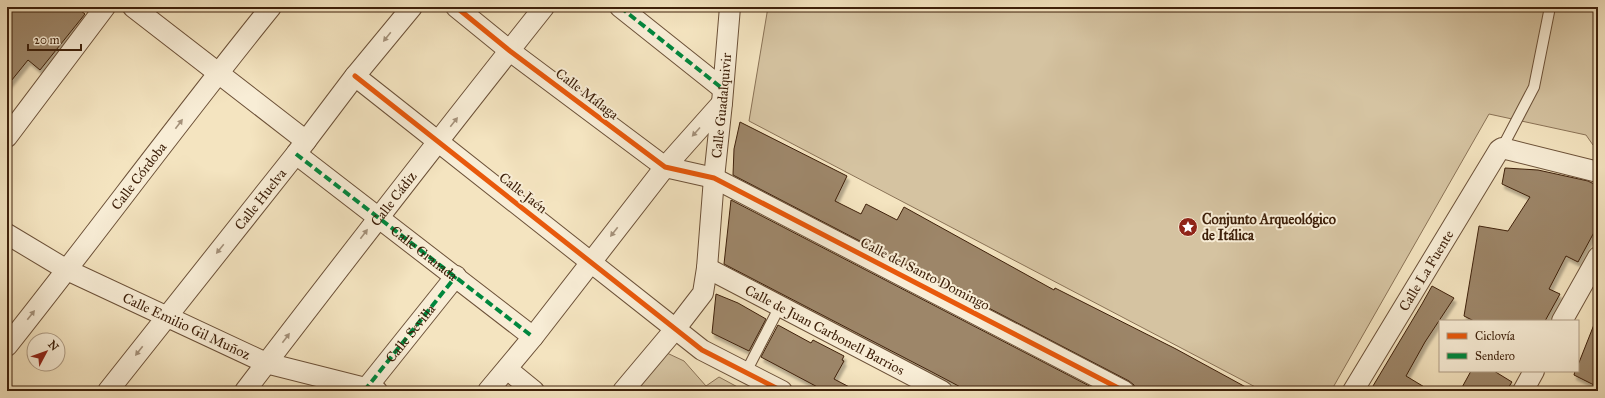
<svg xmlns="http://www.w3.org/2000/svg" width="1605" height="398" font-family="'IM FELL Great Primer',serif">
<defs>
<filter id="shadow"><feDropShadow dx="2.5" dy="4.5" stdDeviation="1" flood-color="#0004"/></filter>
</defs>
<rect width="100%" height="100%" fill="#f4e4c0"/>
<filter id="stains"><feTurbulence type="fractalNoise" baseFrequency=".005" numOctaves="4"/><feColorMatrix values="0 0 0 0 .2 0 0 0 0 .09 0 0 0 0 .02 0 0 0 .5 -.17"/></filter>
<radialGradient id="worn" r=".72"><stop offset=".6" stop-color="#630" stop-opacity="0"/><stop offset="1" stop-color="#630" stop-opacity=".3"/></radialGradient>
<path fill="#d5c3a1" stroke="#8a7256" d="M768,7H1598V147L1593,145L1586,135L1489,114L1331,391H1263L749,121Z
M667,353L684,361L706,386L719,377L745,391H636Z"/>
<path fill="#9d8669" stroke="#3e200a" filter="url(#shadow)" d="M7,7H76L85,14L40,70L28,60L7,86Z
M740,122L847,176L835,201L861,214L866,204L897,220L904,207L1054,290L1055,288L1176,349L1253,391H1135L1134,385L1129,381L733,175L734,149Z
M1505,168L1538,170L1588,181L1598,186V225L1578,262L1566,256L1549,289L1560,294L1545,321H1474L1464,316L1479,226L1508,231L1530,197L1502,184Z
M731,200L1099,391H968L932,372L724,264Z
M1432,286L1454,298L1425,342L1406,376L1431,391H1370L1422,304Z
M716,294L738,303L766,319L749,351L712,333Z
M1597,317H1598V387L1574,375L1575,371H1578V365Z
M778,325L811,343L813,340L844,356L842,360L844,361L834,379L857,391H825L761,357Z
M1471,371H1494L1512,382L1506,391H1460Z"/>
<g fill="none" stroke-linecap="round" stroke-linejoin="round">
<defs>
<path id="lane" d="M1502,148L1534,87L1550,7
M746,372L780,306"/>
<g id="street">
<path d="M133,7L306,141"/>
<path d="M456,7L510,51L665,167L714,178L1124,391"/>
<path d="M620,7L723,89"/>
<path d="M355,76L702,350L782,391"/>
<path d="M7,137L105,7"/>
<path d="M296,154L533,337"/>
<path id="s1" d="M7,234L67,270L266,363L377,391"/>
<path id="s2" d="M707,268L942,391"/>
<path d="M1562,321L1598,257"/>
<path id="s3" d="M7,346C96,234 181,118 271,7"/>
<path d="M507,369L534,391"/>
<path id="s4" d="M108,391L296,154L355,76L412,7"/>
<path id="s5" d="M245,391C344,262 443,134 544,7"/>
<path d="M364,391L456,276"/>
<path d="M488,391L533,337L665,167L722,103"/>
<path id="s6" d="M623,391L676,328L703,293L707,268L714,178L722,103L730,7"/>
<path id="s7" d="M1353,391L1499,150L1502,148L1598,172"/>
<path d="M1523,391L1534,371"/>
</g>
</defs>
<use href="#lane" stroke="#6c5138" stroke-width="12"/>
<use href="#street" stroke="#6c5138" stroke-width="22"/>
<use href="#lane" stroke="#f8edd6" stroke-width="10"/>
<use href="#street" stroke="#f8edd6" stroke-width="20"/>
<g stroke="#00873e" stroke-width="4" stroke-dasharray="8 4" stroke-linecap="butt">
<path d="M620,7L723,89"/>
<path id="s8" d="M296,154L533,337"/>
<path id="s9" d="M364,391L456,276"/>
</g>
<defs>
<path id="cycleway" d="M456,7L510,51L665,167L714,178L1124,391
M355,76L702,350L782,391"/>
</defs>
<use href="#cycleway" stroke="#f8edd6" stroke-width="8"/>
<use href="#cycleway" stroke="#e8590c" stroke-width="5"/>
</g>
<defs><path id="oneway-solid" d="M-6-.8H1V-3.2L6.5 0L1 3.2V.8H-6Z"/></defs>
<g fill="#a4917a">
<use href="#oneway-solid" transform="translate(387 37) rotate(129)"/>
<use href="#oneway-solid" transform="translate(454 122) rotate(-52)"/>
<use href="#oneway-solid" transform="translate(179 124) rotate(-53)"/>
<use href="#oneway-solid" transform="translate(696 132) rotate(132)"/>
<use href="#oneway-solid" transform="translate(614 232) rotate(128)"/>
<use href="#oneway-solid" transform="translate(364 234) rotate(-53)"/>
<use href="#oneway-solid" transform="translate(220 249) rotate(129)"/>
<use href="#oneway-solid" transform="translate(31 315) rotate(-52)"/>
<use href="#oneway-solid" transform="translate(286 338) rotate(-53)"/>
<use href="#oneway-solid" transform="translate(139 351) rotate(128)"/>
</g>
<defs>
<symbol id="sight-disc" viewBox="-11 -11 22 22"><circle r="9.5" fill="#8f2418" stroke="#f8edd6"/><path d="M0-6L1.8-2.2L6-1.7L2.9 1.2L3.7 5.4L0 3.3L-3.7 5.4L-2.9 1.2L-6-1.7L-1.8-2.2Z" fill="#fff"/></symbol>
</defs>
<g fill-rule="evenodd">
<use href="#sight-disc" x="1177" y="216" width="22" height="22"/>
</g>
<g text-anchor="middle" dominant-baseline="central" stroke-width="4" stroke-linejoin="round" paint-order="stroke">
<g font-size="14" fill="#3e200a" stroke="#f8edd6">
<text transform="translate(587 94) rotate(37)">Calle Málaga</text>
<text stroke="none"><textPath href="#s6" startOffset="315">Calle Guadalquivir</textPath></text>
<text stroke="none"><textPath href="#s3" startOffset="215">Calle Córdoba</textPath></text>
<text transform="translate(523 193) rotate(38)">Calle Jaén</text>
<text stroke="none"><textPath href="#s5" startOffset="243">Calle Cádiz</textPath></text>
<text stroke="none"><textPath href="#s4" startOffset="245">Calle Huelva</textPath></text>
<text stroke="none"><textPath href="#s8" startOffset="162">Calle Granada</textPath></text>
<text stroke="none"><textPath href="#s7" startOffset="141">Calle La Fuente</textPath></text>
<text transform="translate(925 274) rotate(27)">Calle del Santo Domingo</text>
<text stroke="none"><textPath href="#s1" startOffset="202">Calle Emilio Gil Muñoz</textPath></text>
<text stroke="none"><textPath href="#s2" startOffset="133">Calle de Juan Carbonell Barrios</textPath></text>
<text stroke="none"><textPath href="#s9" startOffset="74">Calle Sevilla</textPath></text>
</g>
<g font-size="14" font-weight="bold" fill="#3e200a" stroke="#f8edd6" text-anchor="start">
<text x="1202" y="219">Conjunto Arqueológico<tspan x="1202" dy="16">de Itálica</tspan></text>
</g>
</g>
<rect width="1605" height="398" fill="none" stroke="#f4e4c0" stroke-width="24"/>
<rect x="8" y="8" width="1589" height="382" fill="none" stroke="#3e200a" stroke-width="2"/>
<rect x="12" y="12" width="1581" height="374" fill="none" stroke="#3e200a"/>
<rect x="1439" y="320" width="140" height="52" fill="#f8edd6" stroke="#ae9b84"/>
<rect x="1447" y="333" width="20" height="6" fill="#e8590c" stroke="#ae9b84"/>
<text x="1475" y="340" font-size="12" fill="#3e200a">Ciclovía</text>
<rect x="1447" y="353" width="20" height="6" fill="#00873e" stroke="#ae9b84"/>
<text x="1475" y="360" font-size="12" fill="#3e200a">Sendero</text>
<g transform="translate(46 352) rotate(49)"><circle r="19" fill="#f8edd6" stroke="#ae9b84"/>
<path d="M0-3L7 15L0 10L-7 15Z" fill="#8f2418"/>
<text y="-6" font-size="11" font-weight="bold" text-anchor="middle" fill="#3e200a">N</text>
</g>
<path d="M28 44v6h53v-6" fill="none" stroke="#3e200a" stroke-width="2"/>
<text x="34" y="44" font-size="12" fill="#3e200a" stroke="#f8edd6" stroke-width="3" paint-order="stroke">20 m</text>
<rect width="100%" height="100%" filter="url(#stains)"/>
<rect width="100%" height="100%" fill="url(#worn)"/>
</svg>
